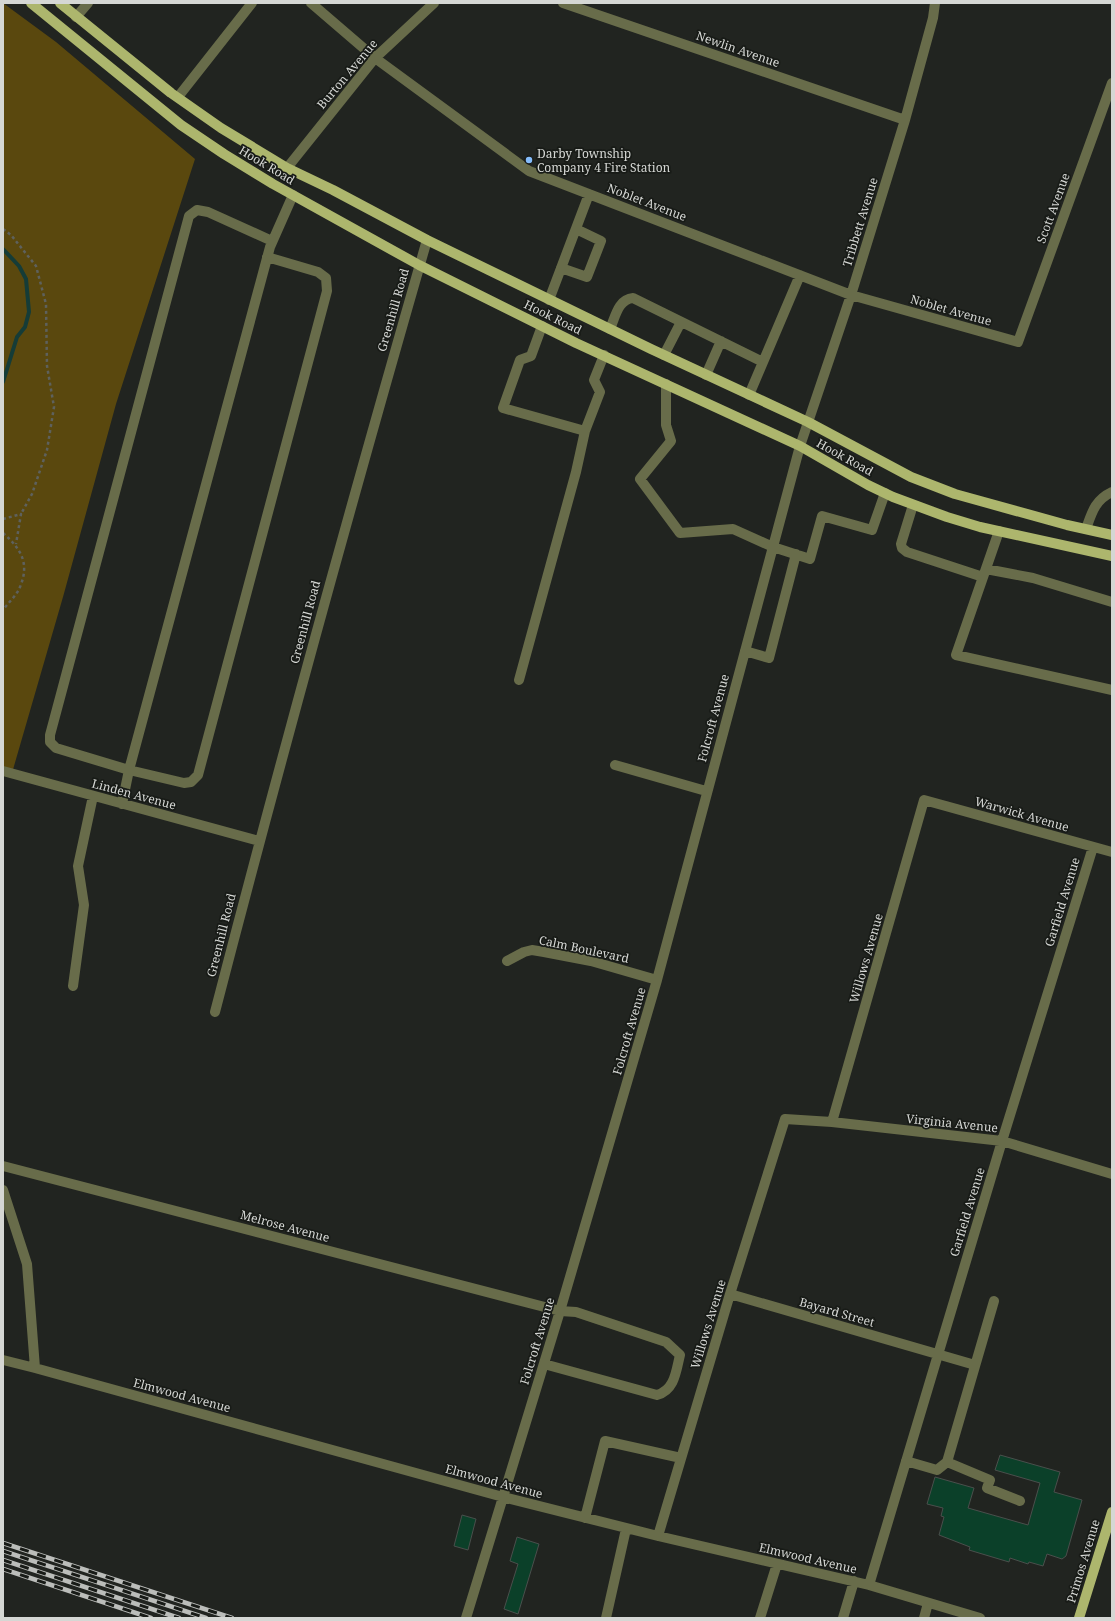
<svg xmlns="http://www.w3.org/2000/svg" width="1115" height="1621" font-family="'Noto Serif',serif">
<rect width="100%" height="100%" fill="#212420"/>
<path fill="#5a480e" d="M3,3L56,42L195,159L116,404L63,597L12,773L3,771Z"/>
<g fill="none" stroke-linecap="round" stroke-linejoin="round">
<path stroke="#153c37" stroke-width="4" d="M3,249L19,266L26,279L29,312L25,327L17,337L3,382"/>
</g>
<path fill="#0b4029" stroke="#4a4f4c" d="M1000,1455L1060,1472L1054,1492L1082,1500L1066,1556L1062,1559L1047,1554L1043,1566L1029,1562L1028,1564L1010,1558L1009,1562L969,1550L970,1547L939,1535L944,1517L941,1516L943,1508L927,1504L935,1477L974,1488L968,1508L1028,1525L1040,1483L995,1470Z
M462,1515L476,1519L468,1550L454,1546Z
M517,1537L539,1544L518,1614L504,1609L518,1564L510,1561Z"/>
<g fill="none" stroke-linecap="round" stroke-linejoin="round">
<path stroke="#5e615d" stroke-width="2.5" stroke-dasharray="3 3" stroke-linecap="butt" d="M3,229L11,235L36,266L46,304L47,366L54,407L47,450L32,494L21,514
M3,519L21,514L16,544
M3,533C21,549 30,563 20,587C17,595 8,603 3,610"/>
<path stroke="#686c4a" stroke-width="10" d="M311,3L375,58L529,171L851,295L1018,342L1112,83
M563,3L905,120
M76,17L88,3
M178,97L252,3
M287,168L375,58L434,3
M267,257L318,272L326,278L327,291L198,775L191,782L184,783L129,770L56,748L50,742V735L189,216L197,210L208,212L272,241
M561,268L587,277L601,241L576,229
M549,300L589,194
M542,326L531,356L520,360L503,408L585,431L600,392L594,380L604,355
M610,329C615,318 618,299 633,298L763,362
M664,355L681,322
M706,375L721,341
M666,384V425L671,441L640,479L680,533L733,529L773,547L810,559L822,516L872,530L885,493
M749,395L800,275
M913,505L901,544L902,548L907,552L983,577
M1086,529C1092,512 1095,500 1112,492
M999,531L956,655L1112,690
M986,569L1033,578L1112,602
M745,651L769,658L796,554
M519,680L576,472L585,431
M615,765L706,791
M3,771L259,841
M122,804L129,770L270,247L293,195
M507,961L524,952L532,950L544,952L591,961L657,980
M73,986L84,905L78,866L93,796
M215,1012C282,754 353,497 427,240
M832,1122L924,800L1112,852
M3,1166L560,1311L576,1312L666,1342L680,1355C676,1371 675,1390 657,1395L544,1364
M3,1190L27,1264L35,1368
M730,1294L975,1365
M994,1301L947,1462L990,1480L987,1488L1020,1501
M3,1360L35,1368L503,1497L658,1536L869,1585L980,1618
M906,1461L937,1470L947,1462
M585,1518L605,1441L681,1458
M658,1536L730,1294L785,1119L832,1122L1002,1141L1112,1174
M869,1585L1002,1141L1093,847
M466,1618L560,1311L657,980L800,446L851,295L905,120L933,18L935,3
M606,1618L626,1529
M760,1618L777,1564
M843,1618L854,1581
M924,1618L928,1603"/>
<path stroke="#adb66d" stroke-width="10" d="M31,3L181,125L224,154L273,184L419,265L576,343L800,446L868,485L893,497L947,517L980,527L1112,556
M60,3L171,93L221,128L287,168L333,190L427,240L651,349L808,422L911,477L955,494L1067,525L1112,535
M1079,1618L1112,1512"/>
<defs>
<path id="rail" d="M3,1543L232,1618
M3,1551L206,1618
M3,1560L179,1618
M3,1569L151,1618"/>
</defs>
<use href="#rail" stroke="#bbbdba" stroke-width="4.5"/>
<use href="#rail" stroke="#181b17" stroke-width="3" stroke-dasharray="9" stroke-linecap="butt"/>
</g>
<circle fill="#84bcfb" stroke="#181b17" stroke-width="1.5" cx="529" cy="160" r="4"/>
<g text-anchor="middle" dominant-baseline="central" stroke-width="3.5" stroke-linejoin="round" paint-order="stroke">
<g font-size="12" fill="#d5d7d4" stroke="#181b17">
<text transform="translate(738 49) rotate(19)">Newlin Avenue</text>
<text transform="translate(347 74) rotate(-50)">Burton Avenue</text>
<text transform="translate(267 165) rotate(31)">Hook Road</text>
<text transform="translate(647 202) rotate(21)">Noblet Avenue</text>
<text transform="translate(1053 208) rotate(-70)">Scott Avenue</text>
<text transform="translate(860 222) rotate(-73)">Tribbett Avenue</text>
<text transform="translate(393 310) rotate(-74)">Greenhill Road</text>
<text transform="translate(951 310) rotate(16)">Noblet Avenue</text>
<text transform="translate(553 317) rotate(26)">Hook Road</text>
<text transform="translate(845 457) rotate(29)">Hook Road</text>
<text transform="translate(305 622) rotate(-75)">Greenhill Road</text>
<text transform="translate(713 718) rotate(-75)">Folcroft Avenue</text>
<text transform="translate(134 794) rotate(15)">Linden Avenue</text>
<text transform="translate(1022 814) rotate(16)">Warwick Avenue</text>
<text transform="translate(1062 902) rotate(-73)">Garfield Avenue</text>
<text transform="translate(221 935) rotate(-76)">Greenhill Road</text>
<text transform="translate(584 949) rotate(12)">Calm Boulevard</text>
<text transform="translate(866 958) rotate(-74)">Willows Avenue</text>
<text transform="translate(629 1031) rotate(-74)">Folcroft Avenue</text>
<text transform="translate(952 1123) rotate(6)">Virginia Avenue</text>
<text transform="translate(967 1212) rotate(-73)">Garfield Avenue</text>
<text transform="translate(285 1226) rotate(15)">Melrose Avenue</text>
<text transform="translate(837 1312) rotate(16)">Bayard Street</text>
<text transform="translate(708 1324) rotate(-73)">Willows Avenue</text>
<text transform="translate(537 1341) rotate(-73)">Folcroft Avenue</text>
<text transform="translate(182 1395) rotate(15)">Elmwood Avenue</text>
<text transform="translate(494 1481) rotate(15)">Elmwood Avenue</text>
<text transform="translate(808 1558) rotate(13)">Elmwood Avenue</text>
<text transform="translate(1083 1561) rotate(-73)">Primos Avenue</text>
</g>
<g font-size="12" fill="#d5d7d4" stroke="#181b17" text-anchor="start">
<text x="537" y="153">Darby Township<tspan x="537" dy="14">Company 4 Fire Station</tspan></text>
</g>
</g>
<rect width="1115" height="1621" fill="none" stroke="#d5d7d4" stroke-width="8"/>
</svg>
